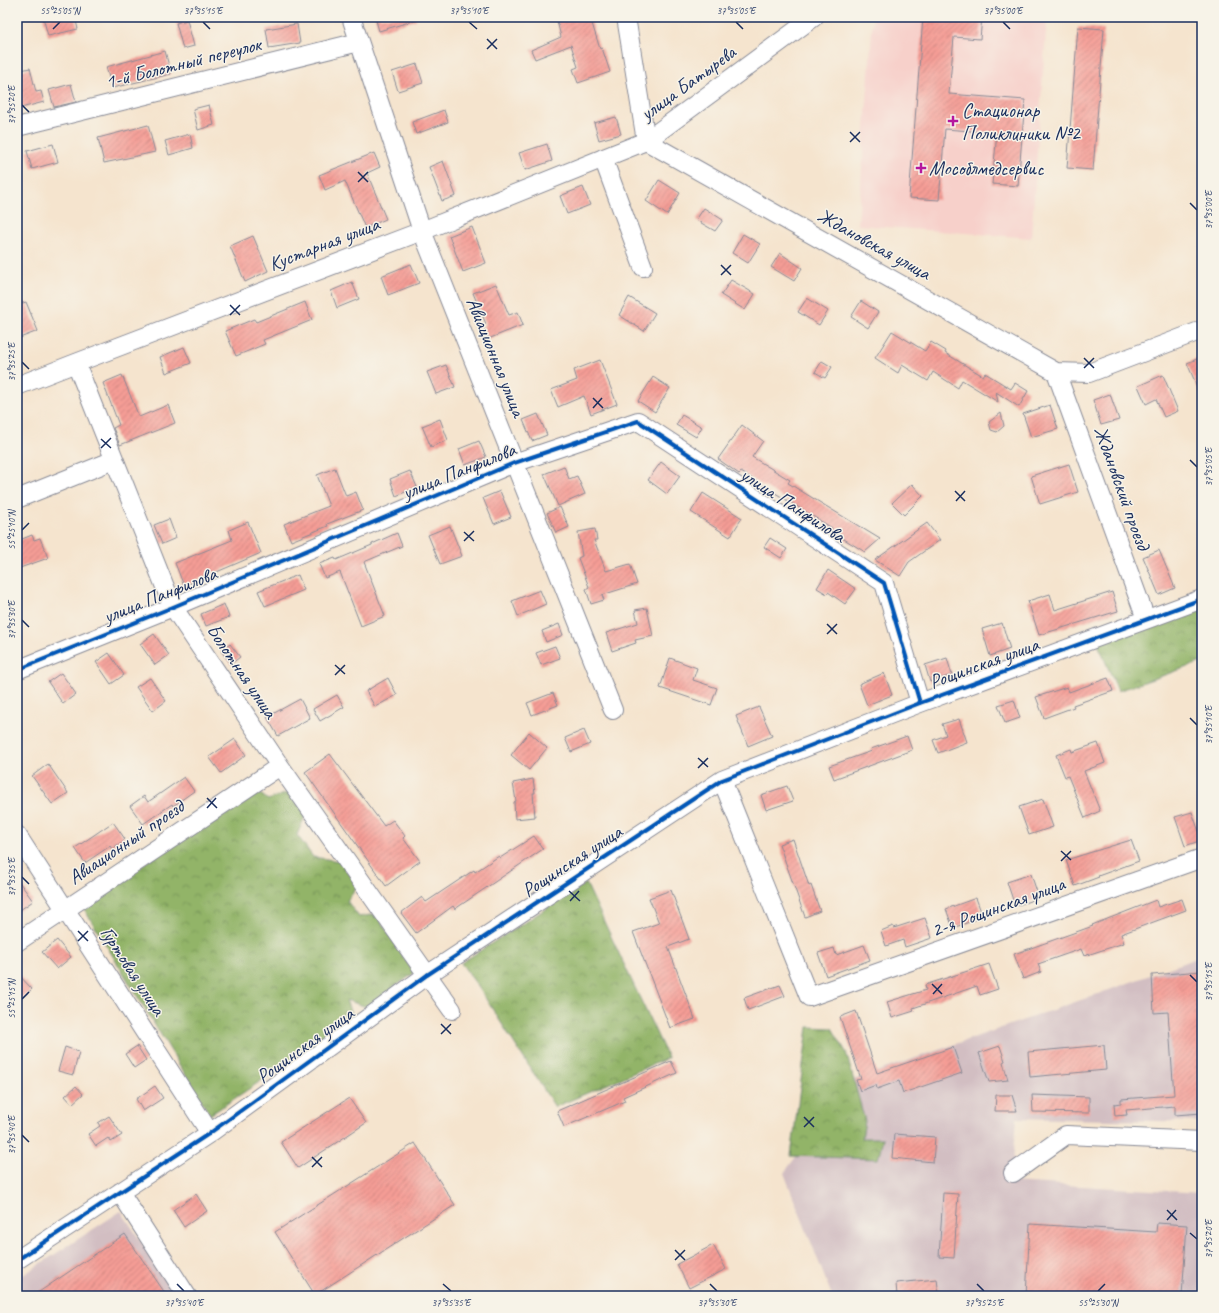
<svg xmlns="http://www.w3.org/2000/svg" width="1219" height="1313" font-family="Caveat,sans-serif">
<defs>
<pattern id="forest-crowns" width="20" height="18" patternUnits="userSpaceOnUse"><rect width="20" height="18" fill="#92b468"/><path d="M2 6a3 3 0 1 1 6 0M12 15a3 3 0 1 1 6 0" fill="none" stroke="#769359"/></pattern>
<pattern id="building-hatch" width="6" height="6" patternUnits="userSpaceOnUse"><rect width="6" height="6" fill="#f59d95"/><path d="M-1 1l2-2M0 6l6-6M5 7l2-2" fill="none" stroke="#c6807d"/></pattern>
</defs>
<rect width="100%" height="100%" fill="#f7f3e8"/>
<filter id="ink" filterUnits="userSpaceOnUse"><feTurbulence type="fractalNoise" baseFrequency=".025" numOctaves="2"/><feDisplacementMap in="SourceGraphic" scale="8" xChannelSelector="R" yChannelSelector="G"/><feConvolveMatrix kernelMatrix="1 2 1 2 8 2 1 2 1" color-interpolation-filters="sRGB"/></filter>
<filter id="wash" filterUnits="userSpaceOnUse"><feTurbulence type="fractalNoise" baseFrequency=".012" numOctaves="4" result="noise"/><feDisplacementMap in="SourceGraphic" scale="16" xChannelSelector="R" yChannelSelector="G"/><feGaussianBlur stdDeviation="0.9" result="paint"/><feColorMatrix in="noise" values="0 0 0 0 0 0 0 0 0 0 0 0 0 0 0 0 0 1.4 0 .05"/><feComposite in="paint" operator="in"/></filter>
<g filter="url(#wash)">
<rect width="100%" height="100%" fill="#f5e4ce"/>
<path fill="#f7d0ca" d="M873,17H1047L1031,238L858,225Z"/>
<path fill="#d2bec2" d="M1202,956V1122L1017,1118L1011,1182L1202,1193V1296H832L784,1173L853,1080L1098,994Z
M121,1211L177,1296H17V1279Z"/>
<path fill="url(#forest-crowns)" stroke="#567263" d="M1202,607V662L1118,691L1092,630Z
M257,791L268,800L289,792L306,814L297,835L313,857L340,861L358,886L347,901L359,917L376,914L414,973L367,1007L346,1000L353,1019L210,1115L81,904Z
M586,883L668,1058L555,1107L477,985L461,963Z
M808,1027L832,1028L846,1052L865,1121L862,1138H883L878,1159L791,1156Z"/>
<g id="blocks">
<path fill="url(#building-hatch)" d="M43,17H75L78,29L48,36Z
M375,17H416V20L379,31Z
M556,17H590L600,49L602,48L610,72L578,83L573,69L578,67L571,45L535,59L531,50L561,37Z
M923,17H982L980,39L954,37L949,94L1025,100L1018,186L992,184L997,133L945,129L939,200L909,198Z
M187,20L194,46L183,49L176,23Z
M297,24L300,43L269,48L266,29Z
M1078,27L1104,29L1093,170L1067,168Z
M165,51L171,74L112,88L106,67Z
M417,64L423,83L398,91L392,72Z
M30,68L36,92L41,91L44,102L17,109V71Z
M71,84L76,102L54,107L49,90Z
M209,105L214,125L198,130L193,109Z
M444,110L448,122L416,134L412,122Z
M616,117L621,134L599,140L594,123Z
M148,125L155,152L104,163L98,138Z
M190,134L193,148L169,155L165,141Z
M53,144L58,162L32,169L27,151Z
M547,144L552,161L525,170L519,153Z
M374,153L380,167L367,173L386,219L365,228L345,181L325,190L319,175Z
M443,161L456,196L442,201L429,167Z
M659,180L680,193L667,215L646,201Z
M583,187L590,205L567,214L560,196Z
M704,208L723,220L715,231L696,220Z
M472,227L486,263L463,272L449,236Z
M743,234L760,244L748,263L732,253Z
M253,236L268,271L245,282L230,246Z
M780,253L802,268L794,281L771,267Z
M411,264L419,283L388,295L381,276Z
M731,280L755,294L745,310L721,295Z
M352,282L359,299L337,308L331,291Z
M496,284L509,315L518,312L523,325L488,339L483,326L486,324L473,293Z
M629,297L655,313L644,331L619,315Z
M807,298L828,311L819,325L798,312Z
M861,301L878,312L868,328L851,317Z
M26,302L38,331L17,339V305Z
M305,302L312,320L263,340L265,344L236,356L225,331L254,319L256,322Z
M892,331L925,351L931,342L946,351L945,353L983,376L985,373L1011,389L1015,383L1028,391L1019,407L996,392L998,402L962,380L958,388L933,372L928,381L902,365L898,373L875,358Z
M184,347L191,363L166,373L160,357Z
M1202,357V398L1187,363Z
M600,360L617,404L591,414L584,396L558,407L551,390L577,380L574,370Z
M822,361L832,367L825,378L815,372Z
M446,365L455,387L436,394L427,372Z
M122,375L139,417L168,405L175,423L120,445L113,428L119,425L103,383Z
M1163,375L1178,411L1164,417L1156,399L1146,404L1138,386Z
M653,377L670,388L655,412L638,401Z
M1110,394L1119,420L1101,425L1093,400Z
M1050,405L1058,429L1031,437L1023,414Z
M1001,413L1004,426L997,432L991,430L989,422Z
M538,414L547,435L532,441L523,420Z
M682,415L702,427L696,437L676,425Z
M440,419L448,440L431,447L422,426Z
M742,425L763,441L752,457L790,480L788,483L880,539L865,552L831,531L832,528L741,472L739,474L718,459Z
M479,441L486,457L465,465L459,449Z
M661,462L680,476L667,494L648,480Z
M1069,464L1078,492L1040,504L1031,476Z
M564,466L569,479L577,476L585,494L558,506L544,474Z
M335,468L346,496L356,492L363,510L327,524L328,526L291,541L284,524L329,506L317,475Z
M410,471L417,487L396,496L390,479Z
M912,484L923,496L904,515L892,503Z
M500,491L511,517L494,524L483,498Z
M703,493L742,518L730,537L691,512Z
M560,507L569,527L556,533L547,513Z
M169,519L176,538L162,544L154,525Z
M248,522L261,553L184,586L175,563L232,540L229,530Z
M927,523L940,540L909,562L900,576L875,560Z
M450,526L462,556L440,564L428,535Z
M595,529L597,540H594L606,571L630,564L637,584L602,595L604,600L591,604L586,589L589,587L578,558L582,556L578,532Z
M397,533L402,546L364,562L385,616L361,626L340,572L325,578L319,564L335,558L336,560L372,545V544Z
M32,535L34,540L40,538L48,558L17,569V541Z
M770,538L787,549L781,558L764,547Z
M1159,550L1175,588L1159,595L1143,557Z
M828,570L856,589L845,604L828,592L827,594L817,588Z
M298,575L304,590L265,606L258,591Z
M540,590L546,604L518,616L512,601Z
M1112,592L1118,611L1039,635L1028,601L1050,594L1055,610Z
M224,604L229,617L206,626L201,614Z
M647,608L653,636L635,640L636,643L612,651L606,633L638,623L635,610Z
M1002,623L1010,649L990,656L982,629Z
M559,624L563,635L546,642L542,631Z
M154,634L169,655L155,665L140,644Z
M230,644L240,657L231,664L221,651Z
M555,646L560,658L541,665L536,653Z
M109,653L124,675L111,684L96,662Z
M670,658L697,668L693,680L717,688L711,705L660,688Z
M947,658L952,675L930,682L925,665Z
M61,673L76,694L63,704L48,682Z
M884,673L892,695L867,705L859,684Z
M150,678L166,701L153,711L136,687Z
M388,678L397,695L375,707L366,691Z
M1108,678L1113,691L1073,705L1074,707L1044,718L1036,697L1067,687L1069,692Z
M553,693L558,705L532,715L527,703Z
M337,695L344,707L320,721L313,709Z
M300,699L310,718L278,736L267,717Z
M1014,700L1020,718L1005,723L998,705Z
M759,707L772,736L748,746L736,716Z
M959,719L967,742L938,753L933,740L946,735L942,724Z
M584,730L590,744L571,752L565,738Z
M529,732L547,748L529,770L511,755Z
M907,736L912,750L834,779L829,766L872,751L871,749Z
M235,739L246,755L221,773L209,757Z
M1098,743L1105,763L1084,771L1100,811L1085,818L1068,776L1065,777L1056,755L1071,749L1072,752Z
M330,754L384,826L393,820L405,836L403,838L420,861L386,886L305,772Z
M48,764L68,793L52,804L32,776Z
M184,777L194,791L173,806L172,804L143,824L130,806L144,796L148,802Z
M533,779L535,793H533L535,817L515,819L514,802L516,801L513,783Z
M787,786L793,801L766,810L761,795Z
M1043,799L1053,827L1029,835L1019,807Z
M1192,812L1202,840L1185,846L1175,817Z
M113,822L125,839L112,849L110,846L85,863L75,848Z
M534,836L543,849L455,909L453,906L416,933L401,913L422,897L426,902L474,870L475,872L499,856L500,858Z
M793,839L809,886L811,885L820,911L805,917L779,844Z
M1131,840L1139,861L1098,876L1099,877L1075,886L1066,860Z
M1031,874L1039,898L1015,906L1007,882Z
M17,879L33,901L17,912Z
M671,890L689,939L668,947L695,1019L670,1028L633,932L659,923L649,898Z
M976,898L983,917L953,928L946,909Z
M1182,899L1186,910L1121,934L1124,943L1084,956L1081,949L1038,964L1041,972L1023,979L1014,954L1093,926L1092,925L1156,900L1158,907Z
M925,918L932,938L905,947L903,940L886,946L881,931L893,926L894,928Z
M57,940L71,957L57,969L42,952Z
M864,945L870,960L826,976L818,953L834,948L836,955Z
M989,964L998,989L980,995L977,986L913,1008L914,1011L892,1018L887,1002L926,990L925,985Z
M1202,971V1113L1175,1115V1106L1126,1110L1127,1115L1115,1116L1114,1104L1121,1103V1099L1174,1095L1168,1012L1154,1013L1152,975Z
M17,973L32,989L17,1003Z
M780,985L785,996L748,1010L744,998Z
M856,1011L877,1073L953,1047L962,1073L903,1093L899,1081L877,1089L876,1085L860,1091L856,1080L861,1079L840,1017Z
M1104,1045L1106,1070L1030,1077L1028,1052Z
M137,1046L146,1060L134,1068L125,1054Z
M1000,1046L1005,1061L1003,1062L1008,1080L989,1082L979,1053Z
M65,1047L79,1052L73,1075L58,1071Z
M671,1061L677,1073L623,1097L625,1101L564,1127L557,1111Z
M76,1086L83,1094L72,1104L65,1096Z
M155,1086L163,1098L143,1111L136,1099Z
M996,1095H1012L1017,1111H995Z
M1032,1095L1089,1097V1113L1033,1112Z
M349,1098L366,1123L298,1168L281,1142Z
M109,1116L122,1135L111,1142L108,1138L96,1146L88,1134L100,1126L98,1123Z
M894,1134L935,1137L933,1162L892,1158Z
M415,1143L455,1205L315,1295L275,1232Z
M943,1193L958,1194L954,1258L939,1257Z
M196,1194L207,1211L184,1227L173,1210Z
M1157,1223L1187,1225L1182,1296H1026L1030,1224L1156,1232Z
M125,1234L167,1296H33Z
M713,1245L726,1269L689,1288L677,1264Z
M937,1279L939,1296H897L896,1283Z"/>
</g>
</g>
<g filter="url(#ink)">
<use href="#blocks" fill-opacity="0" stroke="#888a96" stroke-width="1"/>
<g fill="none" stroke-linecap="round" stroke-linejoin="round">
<defs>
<path id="minor" d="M351,17L422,231L613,710
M626,17L646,141
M17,127L359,42
M646,141L1056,372L1089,373L1202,330
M603,158L643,267
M76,363L173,607L280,766L452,1010
M1056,372L1146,619
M17,386L76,363L422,231L646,141L814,17
M17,499L114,460
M17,670L173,607L514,463L638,421L884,583L920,703
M722,780L809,997L1202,858
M17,835L210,1133
M17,942L280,766
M1013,1173L1066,1135L1202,1141
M120,1192L187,1296
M17,1260L210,1133L427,975L722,780L920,703L1202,599"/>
</defs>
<use href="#minor" stroke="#888a96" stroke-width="20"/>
<use href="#minor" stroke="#fff" stroke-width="18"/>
<defs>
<path id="cycleway" d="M17,670L173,607L514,463L638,421L884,583L920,703
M17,1260L210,1133L427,975L722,780L920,703L1202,599"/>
</defs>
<use href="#cycleway" stroke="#f7f3e8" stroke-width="6"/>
<use href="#cycleway" stroke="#0057b8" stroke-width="4"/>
</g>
</g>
<path fill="none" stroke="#1b2f5e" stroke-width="1.5" d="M203,22L210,29M469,22L477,29M736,22L743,29M1003,22L1010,29M53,29L60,22M487,39L497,49M487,49L497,39M22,105L29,112M850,132L860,142M850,142L860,132M358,172L368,182M358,182L368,172M1190,203L1197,210M721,265L731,275M721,275L731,265M230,305L240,315M230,315L240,305M1084,358L1094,368M22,362L29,369M1084,368L1094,358M593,398L603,408M593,408L602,398M101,439L111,448M101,448L111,438M1190,460L1197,467M955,491L965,501M956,501L965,491M22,530L29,523M464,532L474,541M464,541L474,531M22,620L29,627M827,624L837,634M827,634L837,624M335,665L345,674M335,675L345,665M1190,718L1197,725M698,758L708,767M698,768L708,758M207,798L217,808M207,808L216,798M1061,851L1071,860M1061,861L1071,851M22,877L29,884M569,891L580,901M570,901L579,891M78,931L88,941M78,941L88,931M1190,975L1197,982M932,984L942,994M933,994L942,984M22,999L29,992M441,1024L451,1034M441,1034L451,1024M804,1117L814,1127M804,1127L814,1117M22,1135L29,1142M312,1157L322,1167M312,1167L322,1157M1167,1210L1177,1220M1167,1220L1176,1210M1190,1233L1197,1239M675,1250L685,1260M675,1260L685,1250M177,1284L184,1291M443,1284L451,1291M710,1284L717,1291M977,1284L984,1291M1098,1291L1105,1284"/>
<g fill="#b5179e" stroke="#f7f3e8" stroke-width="1.5">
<path d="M951 115h4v4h4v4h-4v4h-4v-4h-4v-4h4z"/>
<path d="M919 162h4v4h4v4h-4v4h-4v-4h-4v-4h4z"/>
</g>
<g text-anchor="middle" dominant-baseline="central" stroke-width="3" stroke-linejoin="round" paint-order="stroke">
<g font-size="20" fill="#1b2f5e" stroke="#f7f3e8">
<text transform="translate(183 63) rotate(-14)">1-й Болотный переулок</text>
<text transform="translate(688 83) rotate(-36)">улица Батырева</text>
<text transform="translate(324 244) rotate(-21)">Кустарная улица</text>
<text transform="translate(874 244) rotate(29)">Ждановская улица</text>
<text transform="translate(496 357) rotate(68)">Авиационная улица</text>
<text transform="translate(459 471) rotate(-22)">улица Панфилова</text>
<text transform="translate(1122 488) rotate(70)">Ждановский проезд</text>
<text transform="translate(793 505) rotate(33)">улица Панфилова</text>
<text transform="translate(160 595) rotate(-22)">улица Панфилова</text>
<text transform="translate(984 663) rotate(-20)">Рощинская улица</text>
<text transform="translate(242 671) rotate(56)">Болотная улица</text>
<text transform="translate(126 842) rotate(-34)">Авиационный проезд</text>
<text transform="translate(572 861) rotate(-33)">Рощинская улица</text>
<text transform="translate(998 907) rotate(-20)">2-я Рощинская улица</text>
<text transform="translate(133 971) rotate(57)">Гуртовая улица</text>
<text transform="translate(305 1045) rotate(-36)">Рощинская улица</text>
</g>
<g font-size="20" fill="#1b2f5e" stroke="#f7f3e8" text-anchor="start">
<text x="962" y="110">Стационар<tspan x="962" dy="23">Поликлиники №2</tspan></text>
<text x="929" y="168">Мособлмедсервис</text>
</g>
</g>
<rect width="1219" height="1313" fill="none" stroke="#f7f3e8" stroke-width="44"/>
<rect x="22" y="22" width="1175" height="1269" fill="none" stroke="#1b2f5e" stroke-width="1.5"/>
<g font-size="10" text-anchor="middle" fill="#1b2f5e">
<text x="60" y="14">55°25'05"N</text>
<text x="203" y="14">37°35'15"E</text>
<text x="469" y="14">37°35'10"E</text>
<text x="736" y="14">37°35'05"E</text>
<text x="1003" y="14">37°35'00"E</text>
<text transform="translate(11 105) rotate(-90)" y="4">37°35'20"E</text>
<text transform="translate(1208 210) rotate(-90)" y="4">37°35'00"E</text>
<text transform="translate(11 362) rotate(-90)" y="4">37°35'25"E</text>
<text transform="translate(1208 467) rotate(-90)" y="4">37°35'05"E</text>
<text transform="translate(11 530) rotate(-90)" y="4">55°25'10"N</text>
<text transform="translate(11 620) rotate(-90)" y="4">37°35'30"E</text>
<text transform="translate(1208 725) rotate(-90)" y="4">37°35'10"E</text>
<text transform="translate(11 877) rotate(-90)" y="4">37°35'35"E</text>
<text transform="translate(1208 982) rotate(-90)" y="4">37°35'15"E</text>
<text transform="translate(11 999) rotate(-90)" y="4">55°25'15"N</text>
<text transform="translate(11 1135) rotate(-90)" y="4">37°35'40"E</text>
<text transform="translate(1208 1239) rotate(-90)" y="4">37°35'20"E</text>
<text x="184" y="1306">37°35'40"E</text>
<text x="451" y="1306">37°35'35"E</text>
<text x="717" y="1306">37°35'30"E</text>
<text x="984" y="1306">37°35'25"E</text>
<text x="1098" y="1306">55°25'30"N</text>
</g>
</svg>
